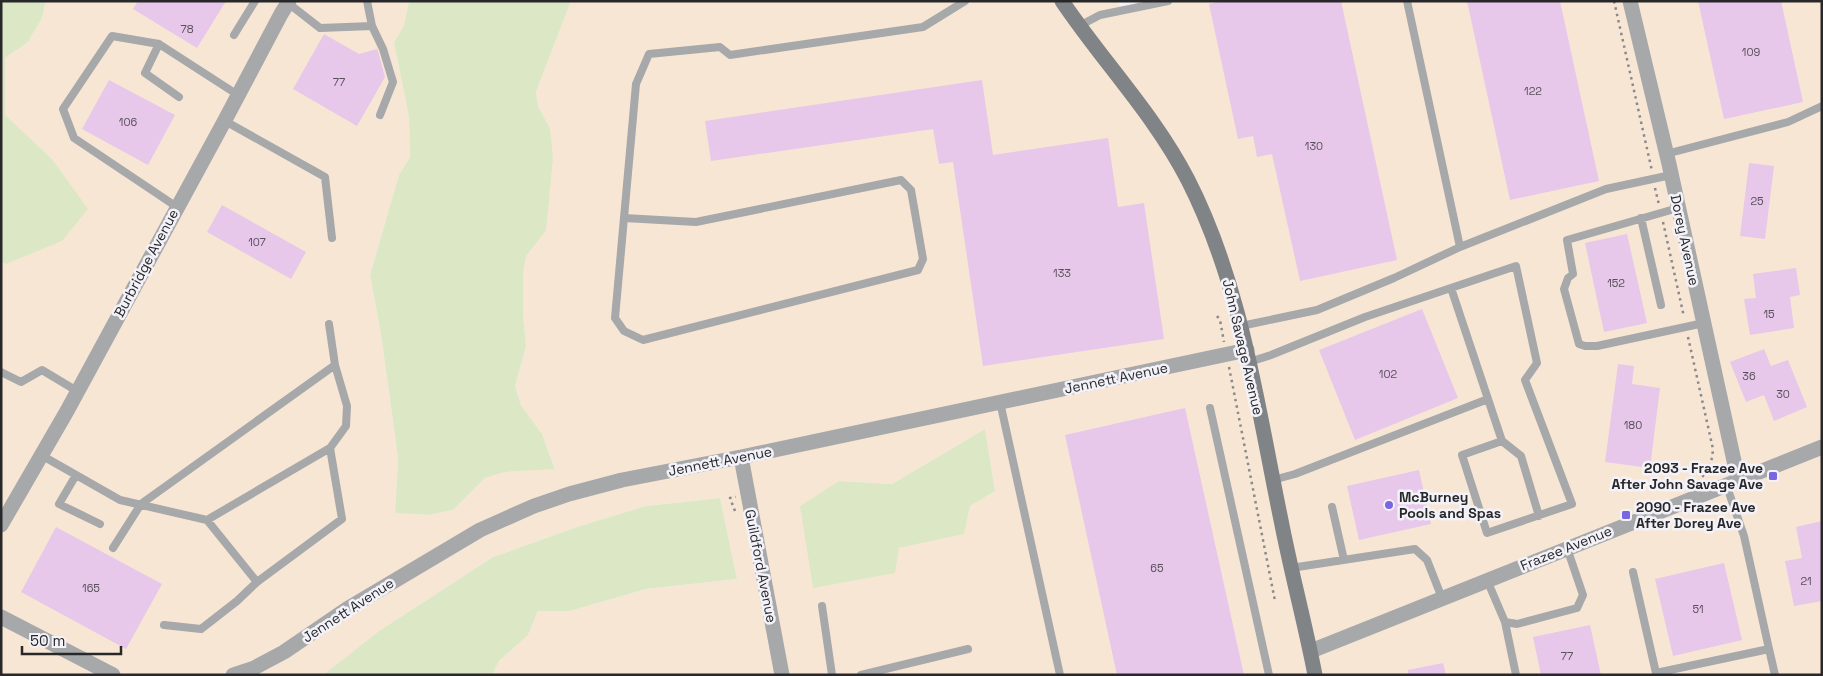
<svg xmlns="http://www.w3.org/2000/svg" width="1823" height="676" font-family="'Space Grotesk',sans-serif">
<rect width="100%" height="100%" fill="#f4f2f9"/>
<path fill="#f8e6d5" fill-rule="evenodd" d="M46,1H409L404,25L394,43L409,117L410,157L399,175L370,275L381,334L398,458L395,513L428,515L453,510L485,478L505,472L555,468L542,434L521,405L515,386L526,347L523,313V274L526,256L546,231L550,128L538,106L536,92L571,1H1117L1124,12L1141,1H1822V675H492L499,661L528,635L538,611H570L646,589L737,579L720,498L646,506L577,527L493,557L379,631L323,675H1V262L6,264L52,159L5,116V58L28,42L42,18ZM985,429L995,491L970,506L963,534L899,548L839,481L892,484Z"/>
<path fill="#dce8c5" d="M1,1H46L42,18L28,42L5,58V115L52,159L88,209L62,241L6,264L1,262Z
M409,1H571L536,92L538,106L550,128L553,158L546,231L526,256L523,274V313L526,347L515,386L521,405L542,434L555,469L505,472L485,478L453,510L428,515L395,513L398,458L381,334L370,275L399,175L410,157L409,117L394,43L404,25Z
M985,429L995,491L970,506L964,534L899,548L895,573L813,588L800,506L839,481L892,484Z
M720,498L737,579L646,589L570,611H538L528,635L499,661L492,675H323L379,631L493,557L577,527L646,506Z"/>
<path fill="#e7c7ea" d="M138,1H226L197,48L133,9Z
M1222,1H1341L1397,260L1300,281L1272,154L1257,157L1253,136L1238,139L1209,4Z
M1467,1H1560L1599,181L1510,200Z
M1698,1H1781L1803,102L1724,119Z
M324,34L359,54L377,49L378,51L385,77L357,126L293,89Z
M109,80L175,115L148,165L82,129Z
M982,80L993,155L1108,138L1118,207L1144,203L1164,339L983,366L953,162L939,164L933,129L711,161L705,121Z
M1749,163L1774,166L1765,239L1740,236Z
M222,205L306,252L291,279L207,232Z
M1627,234L1647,323L1604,332L1585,243Z
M1796,268L1800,295L1790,297L1794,328L1750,335L1744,299L1756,298L1753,274Z
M1422,309L1458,398L1355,440L1319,350Z
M1764,349L1771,366L1788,360L1807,407L1774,421L1764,395L1746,402L1730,362Z
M1618,364L1634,366L1632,384L1660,388L1650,468L1605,462Z
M1185,408L1244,675H1117L1065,435Z
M1419,470L1431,524L1359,540L1347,486Z
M1822,521V601L1794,606L1785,561L1802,558L1796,527Z
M56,527L162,584L126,649L21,592Z
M1724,563L1742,640L1673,656L1655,579Z
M1590,625L1601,675H1541L1533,637Z
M1443,663L1446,675H1408V670Z"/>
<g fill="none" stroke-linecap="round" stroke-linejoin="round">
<path stroke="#8a898e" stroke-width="2.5" stroke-dasharray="2.5 4" stroke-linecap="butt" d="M1614,1L1652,171
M1655,188L1659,205
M1663,222L1684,317
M1217,316L1220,320L1224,342
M1688,337L1713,449C1712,462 1709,471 1699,480
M1229,367L1275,601
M735,511L730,498L736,497"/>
<path stroke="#a6a8aa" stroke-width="8" d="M367,1L372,26
M1407,1L1460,247
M288,3L320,28L372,26L383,49L393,82L380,115
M1079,26L1100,15L1168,1
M234,35L255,1
M159,44L112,36L63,109L74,138L177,207
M179,97L145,73L159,44L238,95
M225,121L325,177L332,238
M1666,154L1788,122L1822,106
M1678,208L1567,240L1573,274L1568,278L1564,289L1579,344L1585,346H1597L1704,323
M624,218L696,222L901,180L911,190L923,259L918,270L643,340L624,331L615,318L636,84L649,54L720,47L730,55L923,27L965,1
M1641,218L1661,305
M329,324L335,365
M1241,326L1317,310L1394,278L1460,247L1606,189L1671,175
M1249,362L1271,355L1365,317L1516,266L1537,363L1525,380L1572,504L1487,533L1462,455L1502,441L1488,399
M1,372L21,382L42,370L77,391
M1000,402L1060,675
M1210,408L1269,675
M1502,441L1521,456L1539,516
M41,455L120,500L207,520L257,582L237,601L201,629L164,625
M76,475L59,504L100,524
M1273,480L1295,474L1488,399L1451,288
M1332,507L1344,560
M207,520L330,448
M113,548L141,504L335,365L347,406L346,426L330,448L342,519L257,582
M1291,568L1415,549L1427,560L1442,598
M1633,572L1656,673L1769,649L1744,536L1726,484
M1487,580L1505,622L1517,624L1577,608L1583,595L1567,548
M822,606L832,675
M1505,622L1516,675
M1769,649L1775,675
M861,675L968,649"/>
<path stroke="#a6a8aa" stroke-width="15" d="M1630,1L1669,164L1738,479
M741,457L782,675
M1,525L67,411L225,120L281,14L289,1
M1,617L113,675
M1311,651L1822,447
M233,675L254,668L284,652L347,609L480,530L534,506L569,494L622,480L741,457L1247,350"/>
<path stroke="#808487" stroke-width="15" d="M1062,1C1103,62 1154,114 1188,180C1242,286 1257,405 1281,520C1291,572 1305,623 1315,675"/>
</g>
<g fill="#7a66e1" stroke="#f4f2f9" stroke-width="2">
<rect x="1768" y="471" width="10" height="10" rx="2.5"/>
<circle cx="1389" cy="505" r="5"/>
<rect x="1621" y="510" width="10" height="10" rx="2.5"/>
</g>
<g text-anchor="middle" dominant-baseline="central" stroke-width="5" stroke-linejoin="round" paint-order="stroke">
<g font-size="11" fill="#58505b">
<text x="187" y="29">78</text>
<text x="1751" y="52">109</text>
<text x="339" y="82">77</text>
<text x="1533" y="91">122</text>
<text x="128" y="122">106</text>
<text x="1314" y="146">130</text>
<text x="1757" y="201">25</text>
<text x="257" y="242">107</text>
<text x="1062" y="273">133</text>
<text x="1616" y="283">152</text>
<text x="1769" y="314">15</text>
<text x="1388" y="374">102</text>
<text x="1749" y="376">36</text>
<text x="1783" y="394">30</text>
<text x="1633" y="425">180</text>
<text x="1157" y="568">65</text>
<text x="1806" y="581">21</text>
<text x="91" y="588">165</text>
<text x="1698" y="609">51</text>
<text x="1567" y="656">77</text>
</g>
<g font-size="14" fill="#28282b" stroke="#f4f2f9">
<text transform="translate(1685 240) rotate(78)">Dorey Avenue</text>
<text transform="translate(146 263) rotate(-62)">Burbridge Avenue</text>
<text transform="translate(1243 347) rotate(77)">John Savage Avenue</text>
<text transform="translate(1116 378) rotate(-12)">Jennett Avenue</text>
<text transform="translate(720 461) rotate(-11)">Jennett Avenue</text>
<text transform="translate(1566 548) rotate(-22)">Frazee Avenue</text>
<text transform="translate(761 566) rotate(79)">Guildford Avenue</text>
<text transform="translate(348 610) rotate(-33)">Jennett Avenue</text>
</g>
<g font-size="14" font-weight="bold" fill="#28282b" stroke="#f4f2f9" text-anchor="start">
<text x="1763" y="468" text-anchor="end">2093 - Frazee Ave<tspan x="1763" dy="16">After John Savage Ave</tspan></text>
<text x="1399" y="497">McBurney<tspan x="1399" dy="16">Pools and Spas</tspan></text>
<text x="1636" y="507">2090 - Frazee Ave<tspan x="1636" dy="16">After Dorey Ave</tspan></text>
</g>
</g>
<rect width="1823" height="676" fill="none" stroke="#28282b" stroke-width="5"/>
<path d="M22 646v8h99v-8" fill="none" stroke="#28282b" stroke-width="2.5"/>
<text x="30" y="646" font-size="15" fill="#28282b" stroke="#f4f2f9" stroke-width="4" paint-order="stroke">50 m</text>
</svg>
